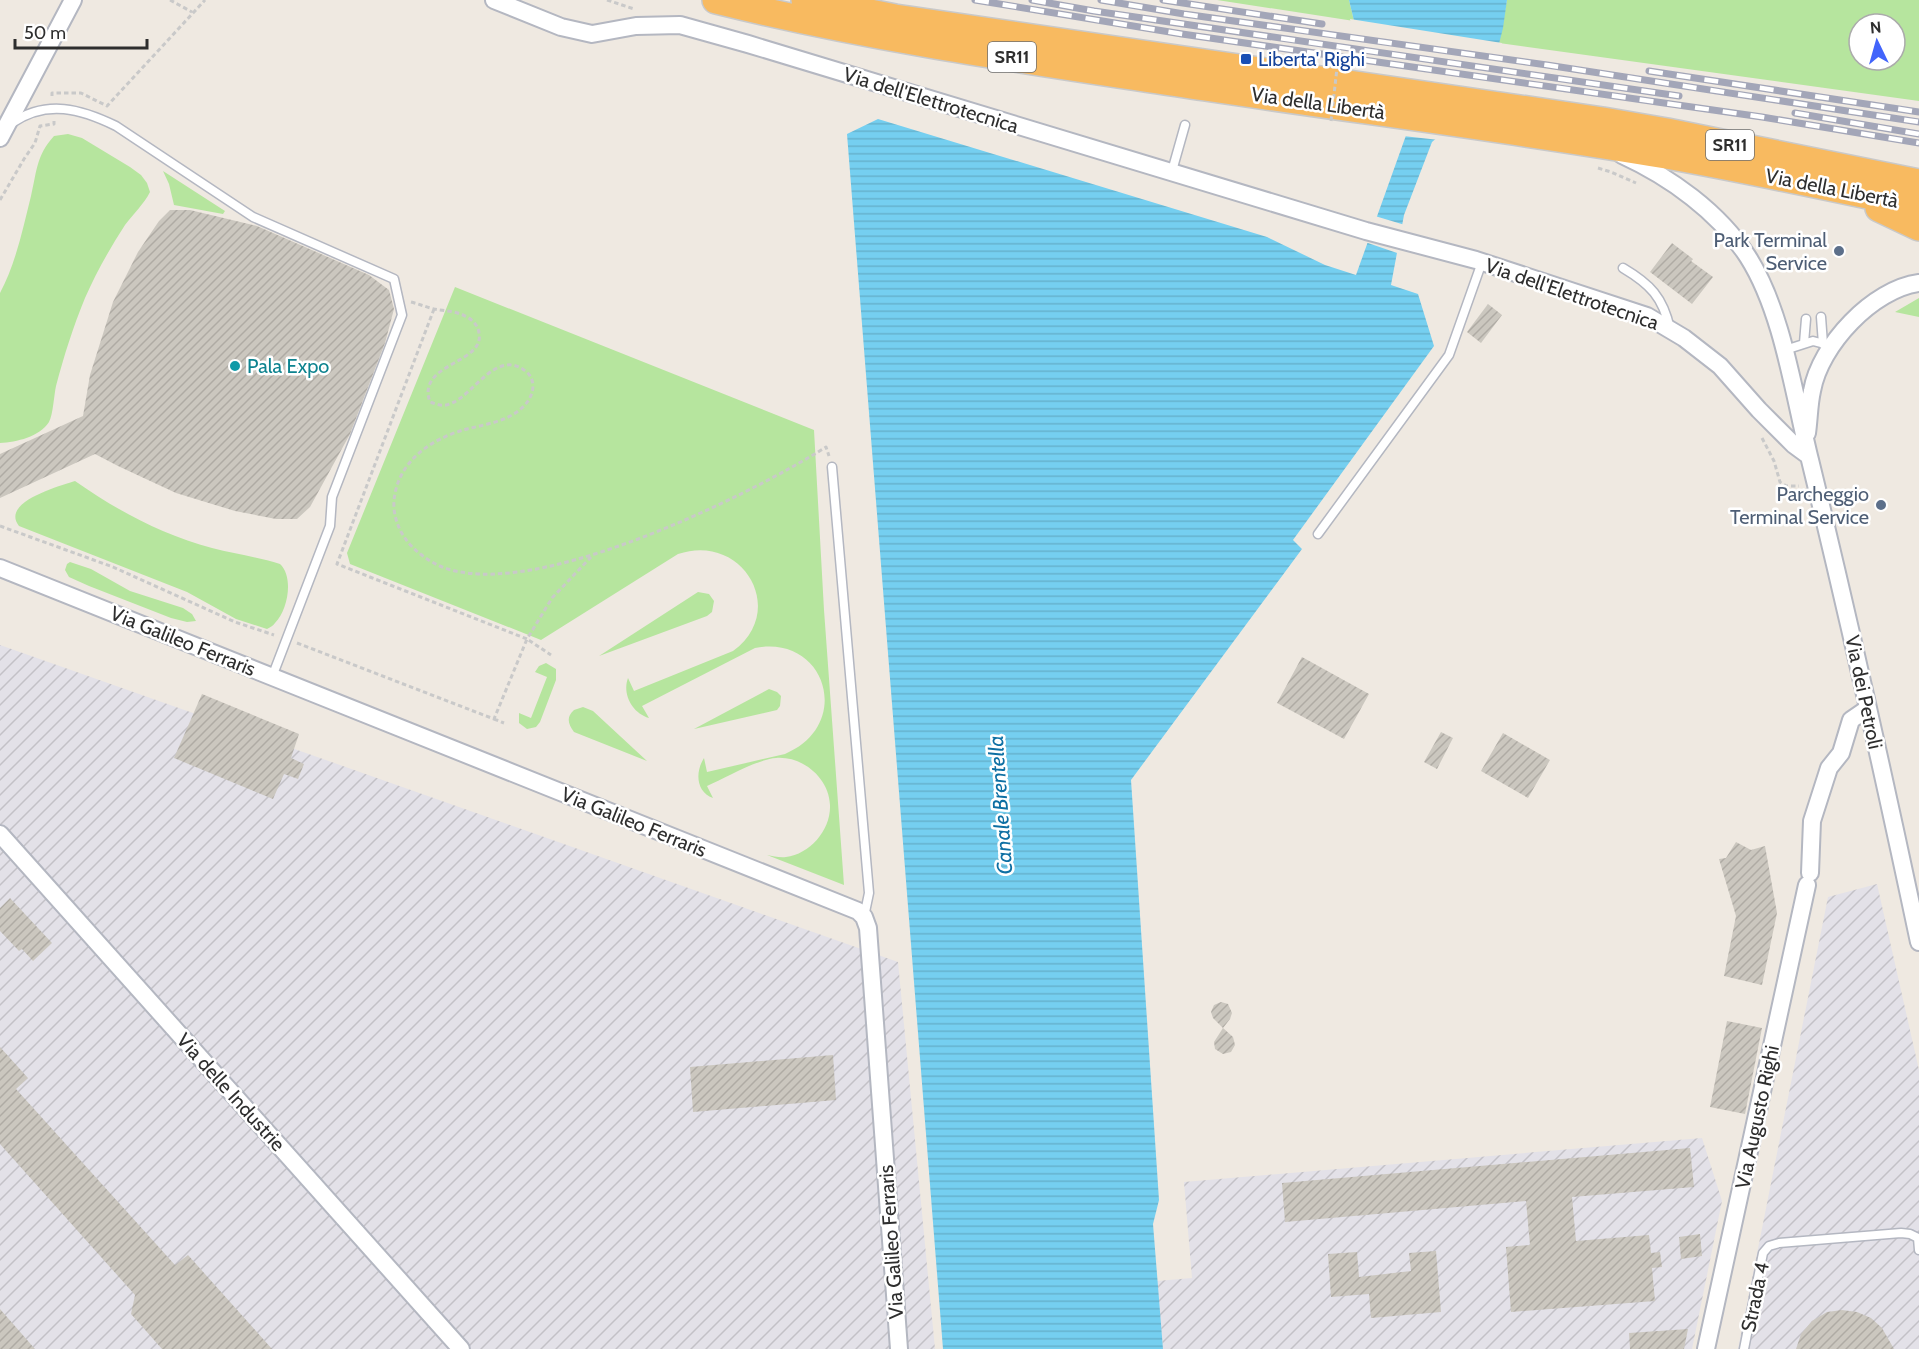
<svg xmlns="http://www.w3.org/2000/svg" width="1919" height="1349" font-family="Cabin,sans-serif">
<defs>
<pattern id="industrial-furrows" width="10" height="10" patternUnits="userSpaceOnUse" patternTransform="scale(1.5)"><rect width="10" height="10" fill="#e3e1e8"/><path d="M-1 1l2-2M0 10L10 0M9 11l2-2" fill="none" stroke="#c3c1c7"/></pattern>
<pattern id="water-rules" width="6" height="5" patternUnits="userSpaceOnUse" patternTransform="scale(1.5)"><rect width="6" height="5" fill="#75cff0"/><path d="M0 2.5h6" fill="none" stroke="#66b2ce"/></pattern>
<pattern id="building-hatch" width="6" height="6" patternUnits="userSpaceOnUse" patternTransform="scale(1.5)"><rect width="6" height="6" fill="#cbc7bf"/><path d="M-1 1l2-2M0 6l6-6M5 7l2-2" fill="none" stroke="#afaba4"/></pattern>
</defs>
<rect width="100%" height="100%" fill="#efe9e1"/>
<path fill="url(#industrial-furrows)" d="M0,645L898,962L935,1349H0Z
M1877,884L1919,1070V1349H1738L1828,897Z
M1702,1138L1722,1201L1692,1349H1163L1157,1281L1192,1278L1184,1182Z"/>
<path fill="#b6e59e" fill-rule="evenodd" d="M1217,0H1349L1354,21Z
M1507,0H1919V101L1499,43ZM1859,24H1895V60H1859Z
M68,134L82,138L130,167L141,175L147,183L150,192C144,204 133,214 125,225C110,248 96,273 85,298C73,327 64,356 56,386C54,395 53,415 49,422C39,437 17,442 0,443V293C16,263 23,228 31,196C37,171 36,156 54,136Z
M163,171L225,211L223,214L174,205L169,184Z
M455,287L814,430L824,610L844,885L767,855C773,856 780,858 786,857C810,854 831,830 830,805C829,778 803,756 776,758C758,759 725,778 707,786L713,798C696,792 695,772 704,758L707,772L785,754C854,725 826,634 755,648L642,706L649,718C632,713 622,694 628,678L634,691L733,651C789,610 742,532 678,554L541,640L350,564L347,553Z
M1919,298V317L1895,312Z
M75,481C116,510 163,535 212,548C235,554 258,557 280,564C294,577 288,610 275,623C273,626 270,627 267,629L236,619L187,592L19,526C0,502 60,486 75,481Z
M70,562L91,569L130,591L183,608L192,614L196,621L187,622L171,618L89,586L69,577L65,570L67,564Z
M698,592L709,594L714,601L712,612L707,616L599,656Z
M546,663L556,669V680L540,722L536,727L527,729L519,723V713L531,718L547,677L535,672L539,666Z
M769,689L777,692L781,696L780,706L777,710L694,729Z
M583,707L593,711L647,761L574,732C568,724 566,717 574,710Z"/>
<path fill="url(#water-rules)" d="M1349,0H1507L1503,28L1486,96L1432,142L1404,215L1391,285L1418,294L1434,346L1293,540L1302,549L1131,780L1159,1200L1153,1224L1163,1349H943L847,134L878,119L1267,237L1325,265L1356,275L1409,127L1354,21Z"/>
<path fill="#efe9e1" d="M1350,19L1502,43L1489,98L1439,140L1403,136L1406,127L1368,82L1360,66Z
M1375,216L1405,225L1400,254L1365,242Z"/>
<path fill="url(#building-hatch)" d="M170,210H190L257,226L369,275L389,290L394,309L385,343L350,434L310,507L297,519H276L235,511L176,493L118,466L95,454L0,498V454L83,416L90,375L113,302L138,252L159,221Z
M1672,243L1693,259L1691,261L1713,277L1692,304L1650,272Z
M1488,304L1502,315L1481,343L1467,332Z
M1302,657L1369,694L1344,739L1277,703Z
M202,694L299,734L291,758L304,764L298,779L284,774L273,799L174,758Z
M1441,732L1453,738L1437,769L1424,762Z
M1503,733L1550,760L1528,798L1481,771Z
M1736,842L1751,850L1765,846L1777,913L1762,985L1724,976L1736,916L1719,859L1726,858Z
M10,898L52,943L33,961L22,949L19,951L0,931V908Z
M1221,1002L1228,1004L1232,1013L1230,1019L1223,1028L1213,1018L1211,1012L1214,1005Z
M1727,1021L1762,1028L1745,1114L1710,1107Z
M1223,1028L1233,1037L1235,1045L1231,1052L1223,1054L1215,1049L1214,1042Z
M0,1047L28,1078L16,1089L175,1265L188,1255L272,1349H162L131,1314L135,1295L0,1144Z
M833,1055L836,1100L693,1112L690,1067Z
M1690,1148L1694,1187L1572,1197L1576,1241L1649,1235L1651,1253L1660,1252L1662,1267L1652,1268L1655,1301L1511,1312L1506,1247L1530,1245L1526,1201L1285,1222L1282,1183Z
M1700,1234L1702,1256L1681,1259L1679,1237Z
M1436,1251L1441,1312L1371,1318L1369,1294L1331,1297L1328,1254L1357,1252L1359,1277L1411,1271L1409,1253Z
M0,1309L35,1349H0Z
M1842,1310L1857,1312L1871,1318L1882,1328L1894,1349H1796L1801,1334L1812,1321L1827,1312Z
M1688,1329L1684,1349H1630L1629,1333Z"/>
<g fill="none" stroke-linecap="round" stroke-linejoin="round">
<defs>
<path id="service" d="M12,123C47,99 81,109 116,126L253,217L394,279L402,315L332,497L330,526L272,677
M1172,171L1185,125
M1623,268C1650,284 1663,297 1670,329
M1821,317L1823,344
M1804,343L1806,319
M1785,350L1813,341L1832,346
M832,467L869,893L864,917
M1318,534L1449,355L1482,262
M1744,1349L1763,1253L1769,1246L1779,1243L1901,1233L1910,1234L1918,1238L1919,1250"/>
<path id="minor" d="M494,0L561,27L592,34L636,26L680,25L748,44L1366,231L1476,260L1647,316L1684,338L1720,366L1759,410L1794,445L1809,456
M0,138L73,0
M1622,155C1670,177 1719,212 1748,257C1783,312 1794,396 1810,460C1849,620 1885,781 1919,942
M1807,433C1809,419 1809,404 1812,391C1820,345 1873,289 1919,283
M0,568L858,911L864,917L868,928L899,1349
M0,834L461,1349
M1810,873L1812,821L1829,768L1841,753L1851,720L1867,709
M1706,1349L1807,885"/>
<path id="trunk" d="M716,0C877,40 1041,62 1205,87C1359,110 1513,129 1666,155C1751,170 1835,188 1919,206
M805,0L895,18L1603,121L1667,132L1919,183
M1879,208L1919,227"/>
</defs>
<use href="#service" stroke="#b4b7c1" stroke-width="11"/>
<use href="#minor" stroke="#b4b7c1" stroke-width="20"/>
<use href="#trunk" stroke="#c9c9c9" stroke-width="30"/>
<path stroke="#c9c9c9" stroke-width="3" stroke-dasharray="4.5 3" stroke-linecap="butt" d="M170,0L192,12
M607,0L634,9
M52,96V93H81L107,106L205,0
M1598,168L1611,172L1636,183
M0,200L24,159L35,143L40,126L54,124V121
M411,302C419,304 426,307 434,309C444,311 456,311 465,316C472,319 478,325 479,333C485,364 416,363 430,402C438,405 444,407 452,403C474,394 496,350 524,370C529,373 532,378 533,385C533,393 530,399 525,405C510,421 487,424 467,429C444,435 421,447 407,466C398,478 393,494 394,509C397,534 412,550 432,562C516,612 750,495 826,447L829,456
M434,309L337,564L527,639L552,598L591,557
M1762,438L1774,461L1780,482L1786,486H1799
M0,526L113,567L235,622L274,635
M297,643L494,719L527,639L551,655
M494,719L504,723"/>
<use href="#service" stroke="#fff" stroke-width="8"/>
<use href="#minor" stroke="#fff" stroke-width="16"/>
<use href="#trunk" stroke="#f8ba60" stroke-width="27"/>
<defs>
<path id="rail" d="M975,0L1182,34L1762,117L1919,143
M1032,0L1094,11L1679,96
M1101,0L1184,14L1547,65L1919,122
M1163,0L1322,24
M1649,71L1919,112
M1795,113L1919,134"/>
</defs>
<use href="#rail" stroke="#a3a6b8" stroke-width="7"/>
<use href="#rail" stroke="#fff" stroke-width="4.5" stroke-dasharray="14" stroke-linecap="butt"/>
<path stroke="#c9c9c9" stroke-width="3" stroke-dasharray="4.5 3" stroke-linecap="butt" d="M1331,121L1337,68"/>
</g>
<rect fill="#1a4fb4" stroke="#fff" stroke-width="2" x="1240" y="53" width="12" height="12" rx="3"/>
<g fill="#5c6f8a" stroke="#fff" stroke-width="2">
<circle cx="1839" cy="251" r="6"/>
<circle cx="1881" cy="505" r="6"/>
</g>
<circle fill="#0f9aa8" stroke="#fff" stroke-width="2" cx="235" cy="366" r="6"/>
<g text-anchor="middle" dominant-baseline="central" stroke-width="5" stroke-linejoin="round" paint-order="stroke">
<g fill="#fff" stroke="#6d6d6d" stroke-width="1.5">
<rect x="988" y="42" width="48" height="30" rx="4.5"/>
<rect x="1706" y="130" width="48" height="30" rx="4.5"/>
</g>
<g font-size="18" font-weight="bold" fill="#2e2e2e">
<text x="1012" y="57">SR11</text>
<text x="1730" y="145">SR11</text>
</g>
<g font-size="20" fill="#164399" stroke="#fff" text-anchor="start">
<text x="1258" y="59">Liberta' Righi</text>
</g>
<g font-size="20" fill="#2e2e2e" stroke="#fff">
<text transform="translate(931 100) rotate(17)">Via dell'Elettrotecnica</text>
<text transform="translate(1318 103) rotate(8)">Via della Libertà</text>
<text transform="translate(1832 188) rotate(11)">Via della Libertà</text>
<text transform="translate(1572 294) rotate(19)">Via dell'Elettrotecnica</text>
<text transform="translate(183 641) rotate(22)">Via Galileo Ferraris</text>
<text transform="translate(1864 692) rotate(78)">Via dei Petroli</text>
<text transform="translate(634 822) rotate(22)">Via Galileo Ferraris</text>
<text transform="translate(231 1092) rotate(48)">Via delle Industrie</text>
<text transform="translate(1757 1117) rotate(-78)">Via Augusto Righi</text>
<text transform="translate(891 1242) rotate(-94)">Via Galileo Ferraris</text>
<text transform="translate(1755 1297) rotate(-78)">Strada 4</text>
</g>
<g font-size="20" fill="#4e5e75" stroke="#fff" text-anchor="end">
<text x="1827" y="240">Park Terminal<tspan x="1827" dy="23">Service</tspan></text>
<text x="1869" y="494">Parcheggio<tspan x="1869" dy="23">Terminal Service</tspan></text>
</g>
<g font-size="20" fill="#0d838f" stroke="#fff" text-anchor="start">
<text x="247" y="366">Pala Expo</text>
</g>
<g font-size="21" font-style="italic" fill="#0d6fa3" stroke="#fff">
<text transform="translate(1000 805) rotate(-94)">Canale Brentella</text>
</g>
</g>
<g transform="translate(1877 42) rotate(355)"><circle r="28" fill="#ffffff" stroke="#ababab" stroke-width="1.5"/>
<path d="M0-4.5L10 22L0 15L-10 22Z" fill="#4264fb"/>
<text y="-9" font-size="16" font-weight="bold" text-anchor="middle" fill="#2e2e2e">N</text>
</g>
<path d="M15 39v9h132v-9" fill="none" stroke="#2e2e2e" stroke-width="3"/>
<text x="24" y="39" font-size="18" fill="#2e2e2e" stroke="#ffffff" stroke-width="4.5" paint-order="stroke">50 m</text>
</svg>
